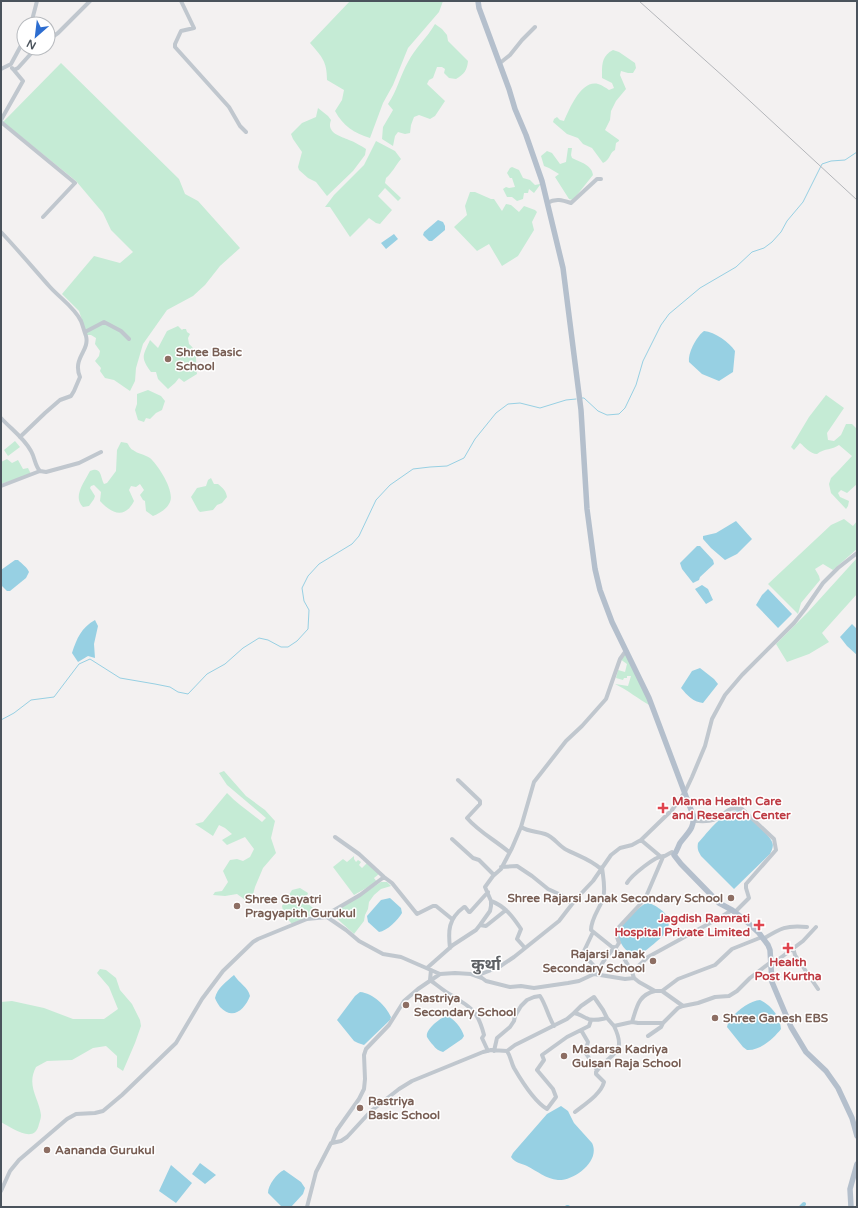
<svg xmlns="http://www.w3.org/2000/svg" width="858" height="1208" font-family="'Varela Round','Noto Sans Devanagari',sans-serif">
<rect width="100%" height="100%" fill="#f3f1f1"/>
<path fill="#c5ebd5" d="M350,1H443L439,12L408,48L393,85L383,103L370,138C354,133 343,126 335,111L342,100L344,90L327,80C327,61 322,57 310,43Z
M435,24L442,29L447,35L448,41L468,61C467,71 464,74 456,79L449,78L444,73L445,69L442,67H437L433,78L429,80L427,84L445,101L435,116L430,119L419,115L414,117L411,125L410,133L405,134L398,132L395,136L393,146L382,139L383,127L393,110L388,104C397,91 400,76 408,62C415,48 427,38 435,24Z
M613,50L619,52L635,63L636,68L633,73H628L621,71L620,75L626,89L616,101L611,111L610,120L605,130L619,140V141L616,143L615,150C609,153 611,159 603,163L592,148L583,144L578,138L567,134L553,122L554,119L557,117L560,120L564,121C570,108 581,80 598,84C602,85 606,88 609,90L614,88L612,83L602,78C602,66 601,56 613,50Z
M61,63L179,179L185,194L198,201L240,248L220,266L205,285L193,296L167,310L143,344L136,368L135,381L130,391L114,380L105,378L100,371L101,368L95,361L99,356L100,351L95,344L96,338L91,335H87L79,311L62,294L94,256L120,263L133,252L111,230L103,213L76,181L3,122Z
M318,108L328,116L331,120C326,133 340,136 349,140C355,142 361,146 366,149L365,155L353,171L327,196L316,182L308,178L299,170L298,167L302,152L293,139L291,134L302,123L316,117Z
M376,141L395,151L401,159C396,165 392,173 386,178L385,183L401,198L398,201L385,188L378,196L392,210L380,224L376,223L369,218L350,237L330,207H325L334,195L364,165Z
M568,148H572L571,155L572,158C580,162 592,165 593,175L573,200L569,199L555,177L559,174L549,168L544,166L541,156L547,151L552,153L560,164L566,162Z
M512,167L519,170L523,178L530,180L535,185L540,184V185L534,193L529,189L528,193H524L523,199L517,201L512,197H507L503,189L506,187L509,188L515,187L512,178H510L507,173L510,168Z
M470,192H475L491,199H494L502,211L506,204L511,205L519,212L524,206L535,210L537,212L532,222L534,230L518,256L502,266L489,244L477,251L454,227L467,215L465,206Z
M178,326L182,330L183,329H186L187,332L190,334L188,338L189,344C199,352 195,362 197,374L184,382L179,378L175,383L168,389L158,379L156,372H151C140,357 143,356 150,340L158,348L167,331Z
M148,390L161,396L165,401L162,410L156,413L150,419L146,418L144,422L138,420L135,410L137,404V394Z
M826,395L844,408L827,433L828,440L834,441L841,435L846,424H852L857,429V484L847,493L841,490L838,493L840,497L849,501L848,506L846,509L831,493L829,484L831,478L838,471L852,456L839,445C832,450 825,448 817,454C810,454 805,447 800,443L794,450L791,447L809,417Z
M15,441L20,447L8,456L4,450Z
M121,442L127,443C129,445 130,449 133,450C138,454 144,454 150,458C158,465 175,491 170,502C167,509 160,513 153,516L146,511L145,501L143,500L140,495L144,490L140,484L136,487L131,486L129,490L134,501C125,519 112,514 100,501L101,492L94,485L91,486L90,488L95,496L94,499L89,506L83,507C72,497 85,481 90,471C102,466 100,477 104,484L107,483L116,471L117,450Z
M7,459L12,463L18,460L23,469L28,468L31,474L1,484V462Z
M211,478L214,484H218C223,488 226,491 227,497L222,503L217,505L213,510L200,512L198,510L191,497L197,488L206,486L208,480Z
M844,519L853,526L857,521V549L833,570L823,564L815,569L819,576L820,580L801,603L798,614L768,584L831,525Z
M857,558V594L822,633L829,642L809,654L787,662L776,644L808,612Z
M622,654L627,655L651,706C638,699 628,690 615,684L628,686L631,676H627V678H624L623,680L616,678L618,670L625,672L627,664L620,659Z
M224,771L246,796L265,810L275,821L271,838L276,853L263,868L255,887L251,902L246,903L244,899L237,894L225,896L213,895L215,892L222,891L228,882L223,871L230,860L237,859L243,861L250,857L254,849L245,837L227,845L222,840L232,834L225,828L219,825L213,836L195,824L203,822L227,793C237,804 250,812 262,822L266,818L227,785L219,773Z
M354,856V859L356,862L358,860L361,862L359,865L362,868L367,863L379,874L374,878L377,882L354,895L333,867L343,859L347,862Z
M381,882H387L391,886L381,889L374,895L369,902L368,909L365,915L364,921L354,934L332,914Z
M300,888L308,893L305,901L313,908L316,916L311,915L292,924L284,915L282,906L292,890Z
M100,969L106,970L116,978L120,990L132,1004L140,1020L141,1026L135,1043L123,1071L117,1067V1056L106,1046L93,1048L72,1060L47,1061L36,1067C26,1086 39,1098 41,1115C41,1118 40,1121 39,1124C35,1145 12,1128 1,1122V1002L12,1001L44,1008L73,1019H104L118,1009L109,987L97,973Z"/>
<path fill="#97d0e3" d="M438,220L443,222L445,226V230L432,241H429L423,235L424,232Z
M394,234L398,239L386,249L381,243Z
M704,331C715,332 729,342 735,351L733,372L719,381L702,374L689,362C688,352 697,336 704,331Z
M736,521L752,539L737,554L725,560L711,548L703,539V536L716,533Z
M697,546H700L713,560L714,564L700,577L699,580L693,583L682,569L680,563Z
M15,560H18C22,564 27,567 29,572L26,578L10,591H7L1,585V570Z
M702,585L708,589L713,600L706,604L695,589Z
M768,589L792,614L778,628L756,605L762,595Z
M95,620L98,626L94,644L95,658L88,656L78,662L72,653C77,638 81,628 95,620Z
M852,624L857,629V655L847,646L840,637Z
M700,668L714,679L718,684L703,703C693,702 687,695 681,688L692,671Z
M739,810L743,812C749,818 770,835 772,842C774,846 772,850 770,854L734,889L701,856C698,851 697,849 698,843C709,831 722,812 739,810Z
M390,898L401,908L402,913C398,920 387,931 379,932L368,922L367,916L381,900Z
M646,903C651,903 656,906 660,909C679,923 664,936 650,947C646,950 642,954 637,955C628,957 616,939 618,931C620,924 639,907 646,903Z
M234,975C239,983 248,987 250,996C245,1009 233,1021 220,1007C218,1004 216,1001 215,998C217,988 226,982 234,975Z
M360,992C373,993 386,1006 391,1017L390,1020L364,1045L358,1043L354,1041L337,1020L355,996Z
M760,1000C771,1005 780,1016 781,1029C774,1038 760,1051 747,1050L743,1047L727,1027C729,1015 749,1001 760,1000Z
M446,1016C453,1017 462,1028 464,1036L462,1039L443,1052C439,1051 436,1049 433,1045C431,1043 428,1039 427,1037C425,1030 440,1018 446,1016Z
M561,1106L568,1111L574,1123L592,1143C601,1161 574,1181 558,1180C546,1179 537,1171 527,1166C521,1163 515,1163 511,1157L513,1153L547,1114Z
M200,1163L216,1175L205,1184L192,1174Z
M171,1165L192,1183L176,1203L159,1191Z
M284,1170L301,1182L305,1188L303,1194L291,1207H282L268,1193C268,1185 277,1173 284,1170Z"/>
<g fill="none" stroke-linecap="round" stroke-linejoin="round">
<path stroke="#97d0e3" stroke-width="1" d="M582,398H584L598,411L607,415L619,414L625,408L636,385L643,361L661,325L669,314L700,288L736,267L752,252L764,248L772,242L781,232L787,221L803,202L822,164L831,161L845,160L857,152
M1,720L14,713L31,700L54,697L79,664L90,659L120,678L155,684L170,687L178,692L188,694L207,674L225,664L243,648L259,638L268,640L281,647H288L297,641L308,629L309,610L304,601L302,588L308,576L319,564L352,544L359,536L376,500L390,485L413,469L430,467L447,466L464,458L475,439L496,413L508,404L520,403L540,408L566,400L576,399"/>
<path stroke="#97d0e3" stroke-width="4" d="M567,1207H568
M801,1207L804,1204"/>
<path stroke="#c0c7ce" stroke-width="4" d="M181,1L194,28L181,31L175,44V47L229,107L240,126L246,132
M31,24L37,1
M48,40L58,33L90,1
M500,63L510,55L522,40L535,27
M12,68L14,70L18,68L36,48
M1,69L11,64L24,40
M1,120L23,81L13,69
M1,122L75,183L43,217
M547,203C556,198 562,200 571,203L597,179H601
M1,232C18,250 34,269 50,287C61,299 74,307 81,321C83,326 84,331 86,336C90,351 72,358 80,377L74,391L71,396L60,400L45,413L20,437
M85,332L104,322L121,331L129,339
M1,418C11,429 24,438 31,451C35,458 35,466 40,471L46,472L79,463L101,452
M1,486L40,471
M458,780L480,801V804L467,818C479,832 495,840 509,852
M694,821C700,821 708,822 713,820C726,816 726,805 742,809L774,839L776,850L746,884V888L749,898L735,912
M521,827C529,832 536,831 545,834C554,837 558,845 565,849C578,856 590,859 601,869
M335,837L359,854L384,877L392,883L417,914L433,906H436L452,919
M452,839L473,858L479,860L494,875
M641,840L660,856
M501,867L517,866L532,876L548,889L561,895L572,904
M602,867C603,877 606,889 603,899C599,909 591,919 591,930L622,955L632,972L634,978L639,982L655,991H662L678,979L715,965L732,949L762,937
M627,883C631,876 656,855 664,856
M491,901C505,906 513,917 521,929L517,939L525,948
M327,917L331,912L360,895L384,877
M480,925L486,926L506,910
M593,932L584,951L586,957L595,967L594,974
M763,939C781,928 786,925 807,927
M450,948C448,931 448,919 464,907H465L469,912H470L488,892
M793,948L795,955L818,989
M615,949L619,943L616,934L618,928L645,899L663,857L672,852L674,855
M771,965L803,941L816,927
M427,968L453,945L476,930L480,925L490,911L491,906V901L485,887L493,876L501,869L512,848L521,827L534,782L566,741L582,726L606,699L620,659L625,652H627
M431,970L430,980C437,985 444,991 451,995C471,1007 478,1011 484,1035L482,1038L488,1051
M632,972L648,957L721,917L732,910
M599,974C599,963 609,956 614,947
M476,976L499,967L514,957L559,921L576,899L593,881L611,855L620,848L632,845L641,840L672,810L685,792L692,777L705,746L712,719L725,695L742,675L794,623L805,609L823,583L838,568L857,553
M662,991L683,1006L698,1003L715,997L729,996L737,991L750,978L771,962
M574,1013L581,1006L594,997L603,1010L607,1018
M632,1022C637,1007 638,995 655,991
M581,1030L588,1042L585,1052L597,1070
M648,1036L661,1027L663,1023
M494,1051L497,1038L510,1027L514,1021L515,1016L521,1006L527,1000L534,997L540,996C546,1005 548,1016 554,1026
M507,1051C511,1057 511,1062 514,1068C521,1080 535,1102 547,1109L556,1097L553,1089L537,1070L544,1060L542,1055L567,1037L589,1026L591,1020
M575,1112C585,1104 601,1094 604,1082L596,1074V1072C610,1052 628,1055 614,1026
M332,1143L341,1141L347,1137L371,1111L399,1089L412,1081L483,1052L491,1050L507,1051L515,1045L567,1019L574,1013C580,1014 581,1016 586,1018C592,1022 601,1019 607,1018L614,1026L632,1022L638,1023H663L678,1008L683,1006
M1,1191L10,1171L19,1160L67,1119L76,1114L95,1113L103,1111L122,1095L176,1043L202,999L223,971L253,942L258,939L307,919L327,917L346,930L359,941L383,954L401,957L440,974
M307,1207L316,1172L331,1143H332L337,1130L359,1099L364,1089L365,1079L364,1055L366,1049L389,1025L404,1001L418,989L440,974L455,973L471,974L482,978L486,981L510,987L521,986L534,988L568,983L579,981L594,974L625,979L634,978"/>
<path stroke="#b4bfcc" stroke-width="5.5" d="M478,1L479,8L509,89L515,109L526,135L542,181L563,268L581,410L587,509L595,569L600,590L612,622L649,698L693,815C695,829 687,833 680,843C678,847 677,851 674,855L681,864L719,903L732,910L745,920L759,933L768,945L770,950L772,982L791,1027L806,1052L826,1071L838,1088L852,1118L857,1136
M851,1207L850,1189L857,1164"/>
<path stroke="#b4b6ba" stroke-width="1" d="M639,1L725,78L857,200"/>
</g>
<g fill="#8d6e63" stroke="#fff" stroke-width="1.5">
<circle cx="168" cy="359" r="4"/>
<circle cx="731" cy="898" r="4"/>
<circle cx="237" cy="906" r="4"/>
<circle cx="653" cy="961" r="4"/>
<circle cx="406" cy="1005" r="4"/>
<circle cx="715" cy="1018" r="4"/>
<circle cx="564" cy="1056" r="4"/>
<circle cx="360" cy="1108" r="4"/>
<circle cx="47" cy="1150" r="4"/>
</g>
<g fill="#e0444e" stroke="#fff" stroke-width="1.5">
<path d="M661 802h4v4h4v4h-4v4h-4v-4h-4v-4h4z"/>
<path d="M757 919h4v4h4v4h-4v4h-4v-4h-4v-4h4z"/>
<path d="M786 942h4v4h4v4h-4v4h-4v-4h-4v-4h4z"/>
</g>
<g text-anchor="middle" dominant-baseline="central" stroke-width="3" stroke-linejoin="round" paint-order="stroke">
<g font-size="12" font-weight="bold" fill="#785e54" stroke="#fff" text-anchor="start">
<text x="176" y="352">Shree Basic<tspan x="176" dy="14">School</tspan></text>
<text x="723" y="898" text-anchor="end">Shree Rajarsi Janak Secondary School</text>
<text x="245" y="899">Shree Gayatri<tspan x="245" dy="14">Pragyapith Gurukul</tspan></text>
<text x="645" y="954" text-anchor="end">Rajarsi Janak<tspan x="645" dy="14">Secondary School</tspan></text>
<text x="414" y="998">Rastriya<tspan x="414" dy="14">Secondary School</tspan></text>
<text x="723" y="1018">Shree Ganesh EBS</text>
<text x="572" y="1049">Madarsa Kadriya<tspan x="572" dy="14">Gulsan Raja School</tspan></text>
<text x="368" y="1101">Rastriya<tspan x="368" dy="14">Basic School</tspan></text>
<text x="55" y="1150">Aananda Gurukul</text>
</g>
<g font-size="12" font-weight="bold" fill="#be3a42" stroke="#fff" text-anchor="start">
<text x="672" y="801">Manna Health Care<tspan x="672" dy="14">and Research Center</tspan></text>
<text x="750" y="918" text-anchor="end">Jagdish Ramrati<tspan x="750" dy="14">Hospital Private Limited</tspan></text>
<text x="788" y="962" text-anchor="middle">Health<tspan x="788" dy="14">Post Kurtha</tspan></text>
</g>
<g font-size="16" font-weight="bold" fill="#5e6165" stroke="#fff">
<text x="486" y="965">कुर्था</text>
</g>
</g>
<rect width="858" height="1208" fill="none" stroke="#4a535c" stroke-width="4"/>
<g transform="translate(36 36) rotate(208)"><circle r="19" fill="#ffffff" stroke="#b7babe"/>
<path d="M0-3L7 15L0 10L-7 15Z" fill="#2d6dd0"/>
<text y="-6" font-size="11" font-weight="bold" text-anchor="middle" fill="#4a535c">N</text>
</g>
</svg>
